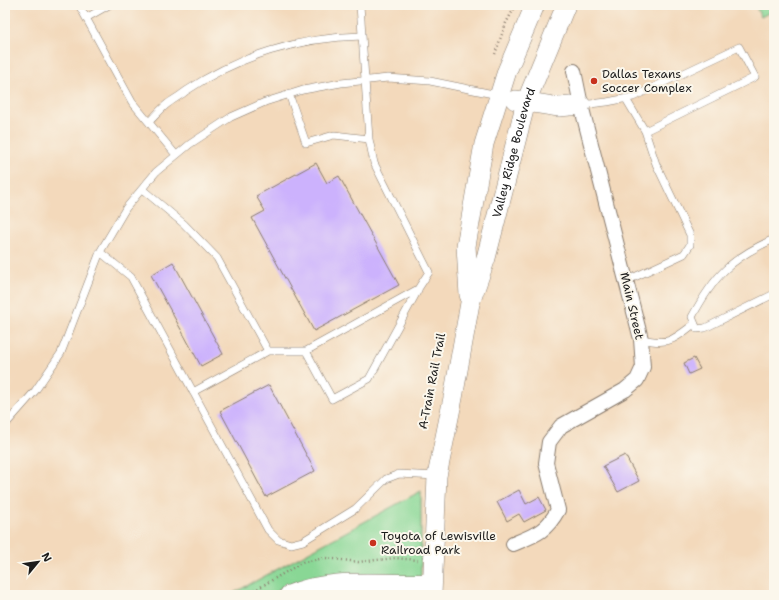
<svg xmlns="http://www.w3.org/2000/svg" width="779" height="600" font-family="'Shantell Sans',sans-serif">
<rect width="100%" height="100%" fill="#fbf7ec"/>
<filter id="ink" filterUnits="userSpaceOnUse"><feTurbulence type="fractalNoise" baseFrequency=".025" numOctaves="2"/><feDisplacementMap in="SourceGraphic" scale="8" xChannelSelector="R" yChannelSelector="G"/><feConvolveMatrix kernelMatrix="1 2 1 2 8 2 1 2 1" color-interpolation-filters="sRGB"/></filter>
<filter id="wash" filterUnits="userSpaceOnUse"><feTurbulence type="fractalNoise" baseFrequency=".012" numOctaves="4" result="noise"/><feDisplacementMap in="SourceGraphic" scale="16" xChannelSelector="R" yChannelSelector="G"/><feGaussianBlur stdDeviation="0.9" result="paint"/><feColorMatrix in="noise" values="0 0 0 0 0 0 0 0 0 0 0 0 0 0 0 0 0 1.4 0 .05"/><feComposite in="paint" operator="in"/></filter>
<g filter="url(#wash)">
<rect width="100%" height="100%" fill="#f3d9bb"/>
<path fill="#89d795" stroke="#527a58" d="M755,5H774V10L761,17Z
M421,491V595H230Z"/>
<g id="blocks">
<path fill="#ccb2fd" d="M316,163L327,183L339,176L399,285L314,331L252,218L265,211L256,196Z
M173,262L223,354L201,366L151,275Z
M694,358L700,369L689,374L684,363Z
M269,385L315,471L266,497L220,411Z
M625,455L639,481L618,492L603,466Z
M519,490L526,504L539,497L546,510L524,522L519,514L507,521L497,502Z"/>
</g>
</g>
<g filter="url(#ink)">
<use href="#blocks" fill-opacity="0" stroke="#887a6c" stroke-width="1"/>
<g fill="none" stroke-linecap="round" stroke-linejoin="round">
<defs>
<path id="lane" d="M79,5L132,102L176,155
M86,18L109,5
M289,94L306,143L334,135L369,139
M581,105L607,102L633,97L739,47L755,77L645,131L626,99
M149,122C154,117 160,110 166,105C172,100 180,96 186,91C238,56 300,37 362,36
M142,189L184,224L217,258L268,351L193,392
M774,239C731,258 714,276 692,317L697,329L705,328L774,294
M100,252L131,277L268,530L278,540L291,544L303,541L355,509L386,479L399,474L436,476
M626,281L684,254L690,245V235L656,164L645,131
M641,339C669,345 672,341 694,324
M268,351H306L418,289L429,272L374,163L369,139L360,5
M306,351L332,399L369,379L418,290
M5,425L35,391L61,353L100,252L126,208L156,172L190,144L231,117L265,102L303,90L341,83L388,78L430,81L498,95"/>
<path id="street" d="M513,544C535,535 546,532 558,510L546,463L549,442L561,426L625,390L637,380L643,367L641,339L581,105L574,71"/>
<g id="secondary">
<path d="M515,100L559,107L581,105"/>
<path d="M469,295L466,246L484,144L507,71L535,5"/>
<path d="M289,595C334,576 385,586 432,583"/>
<path id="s1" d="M432,595L437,476L453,398L470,303L486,258L526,102L566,5"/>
</g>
</defs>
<use href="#lane" stroke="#887a6c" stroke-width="8"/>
<use href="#street" stroke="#887a6c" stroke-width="16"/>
<use href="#secondary" stroke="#887a6c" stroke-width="20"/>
<path stroke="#887a6c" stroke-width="2.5" stroke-dasharray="1 3" stroke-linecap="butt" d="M495,54L506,23L516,5
M243,595L255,590L303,562L326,558L358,562L395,558L418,560"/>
<use href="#lane" stroke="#fff" stroke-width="7"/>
<use href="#street" stroke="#fff" stroke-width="14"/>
<use href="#secondary" stroke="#fff" stroke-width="19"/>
</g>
</g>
<g fill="#c8321e" stroke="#fbf7ec" stroke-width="1.5">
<circle cx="594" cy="81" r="4"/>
<circle cx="373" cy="543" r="4"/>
</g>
<g text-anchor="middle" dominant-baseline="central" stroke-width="4" stroke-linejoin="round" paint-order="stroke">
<g font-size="12" fill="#1c1c1c" stroke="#fbf7ec" text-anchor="start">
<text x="602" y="74">Dallas Texans<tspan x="602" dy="14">Soccer Complex</tspan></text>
<text x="381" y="536">Toyota of Lewisville<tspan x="381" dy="14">Railroad Park</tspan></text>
</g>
<g font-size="12" fill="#1c1c1c" stroke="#fbf7ec">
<text stroke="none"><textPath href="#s1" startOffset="452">Valley Ridge Boulevard</textPath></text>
<text transform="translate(632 306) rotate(77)">Main Street</text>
<text transform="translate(432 381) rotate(-79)">A-Train Rail Trail</text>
</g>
</g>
<rect width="779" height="600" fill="none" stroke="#fbf7ec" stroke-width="20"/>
<g transform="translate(38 562) rotate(61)" stroke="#fbf7ec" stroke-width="3" paint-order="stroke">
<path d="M0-3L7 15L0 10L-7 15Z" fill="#1c1c1c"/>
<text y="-6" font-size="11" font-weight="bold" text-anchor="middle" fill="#1c1c1c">N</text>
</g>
</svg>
